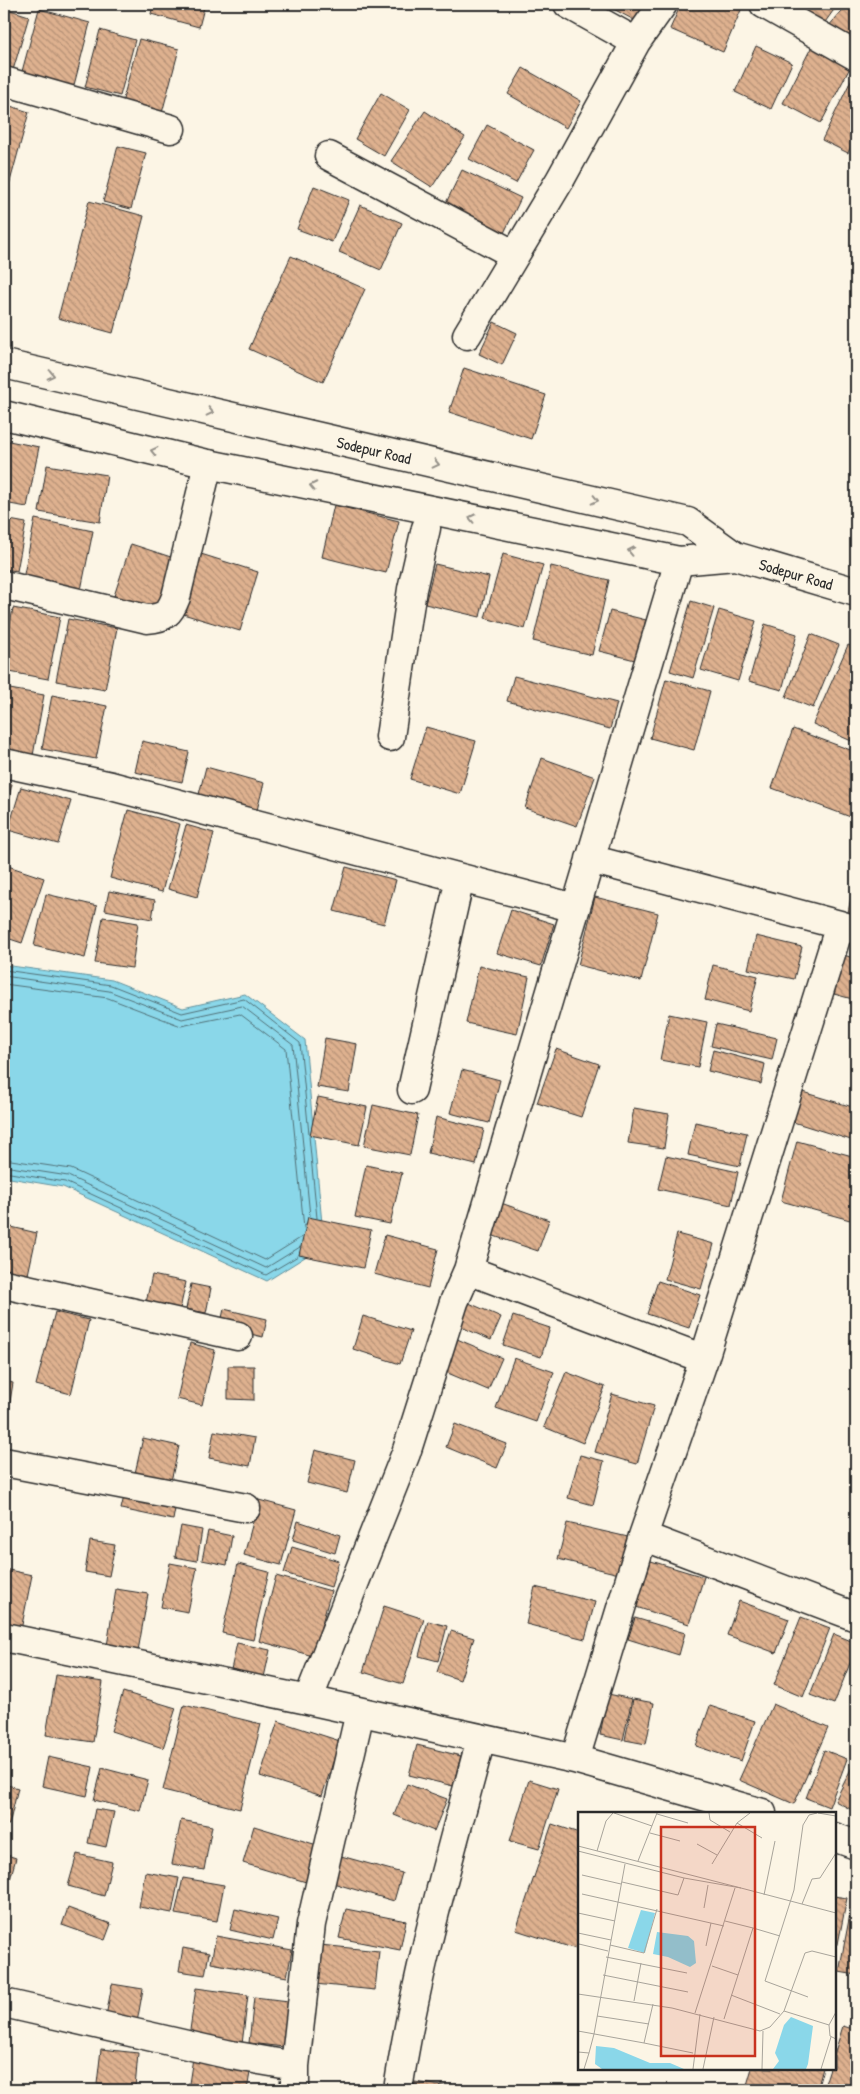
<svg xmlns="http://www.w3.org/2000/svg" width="860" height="2094" font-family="'Patrick Hand',sans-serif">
<defs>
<pattern id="building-back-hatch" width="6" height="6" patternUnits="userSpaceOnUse" patternTransform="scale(1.25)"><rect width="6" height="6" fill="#deb18f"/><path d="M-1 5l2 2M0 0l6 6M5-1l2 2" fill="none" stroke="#b49075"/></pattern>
</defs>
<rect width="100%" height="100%" fill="#fcf5e5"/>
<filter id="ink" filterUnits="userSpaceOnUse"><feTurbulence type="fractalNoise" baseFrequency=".02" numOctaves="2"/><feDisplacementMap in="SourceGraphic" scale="10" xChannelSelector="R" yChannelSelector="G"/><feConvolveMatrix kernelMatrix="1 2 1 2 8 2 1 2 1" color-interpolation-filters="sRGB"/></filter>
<g filter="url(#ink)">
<path fill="#8ad7e9" stroke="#64929d" d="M4,965L112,980L183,1008L245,994L305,1040L324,1245L267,1281L63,1187L4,1177Z"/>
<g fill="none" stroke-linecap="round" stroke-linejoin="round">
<path stroke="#517077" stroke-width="1" d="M4,970L111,985L182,1013L244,999L300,1043L309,1134
M4,976L109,991L182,1019L242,1006L293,1045L310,1216
M4,984L108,998L181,1026L240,1014L286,1049L304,1228
M309,1136L317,1218
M4,1159L71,1169L265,1260L302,1237
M4,1166L68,1176L266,1268L300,1247
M4,1172L65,1182L266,1275L298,1256"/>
</g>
<path fill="url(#building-back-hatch)" stroke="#2b2b2b" d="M153,4H205L199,27L151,14Z
M604,4H645L636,21Z
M681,4H726L741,10L723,52L670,29Z
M793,4H838L823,25Z
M848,4H856V52L827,28Z
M4,8L29,16L11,77L4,75Z
M39,9L90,23L73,89L21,75Z
M100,30L135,40L120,96L85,87Z
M139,39L179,49L162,113L122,103Z
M814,42L853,62L821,123L783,103Z
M756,46L792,63L771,109L735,92Z
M523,68L581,101L566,128L508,94Z
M856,70V136L848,153L822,140Z
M381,93L410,110L384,156L355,139Z
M4,104L29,112L8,189L4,188Z
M425,111L465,137L432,187L391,161Z
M487,125L534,150L516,183L469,159Z
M118,146L146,153L131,209L103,202Z
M462,170L521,198L503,235L444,207Z
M314,186L349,200L332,242L297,229Z
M89,201L144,216L113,333L58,318Z
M360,205L402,223L381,270L339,252Z
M291,256L365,289L323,382L249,349Z
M494,322L517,333L502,365L479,354Z
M464,368L546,395L531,439L449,412Z
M4,440L39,447L27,507L4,503Z
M47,465L107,475L100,522L39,512Z
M334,505L399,521L386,573L322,557Z
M4,519L26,523L17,571L4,569Z
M35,519L93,531L81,590L23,579Z
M131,544L180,560L162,612L114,596Z
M201,554L258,572L240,631L183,614Z
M503,554L543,565L525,629L485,618Z
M435,564L489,577L480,617L425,604Z
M551,566L609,580L592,655L533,641Z
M691,601L714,608L693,678L670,671Z
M13,608L60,617L48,679L4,671V657Z
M719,610L756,621L738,681L701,670Z
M610,611L646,620L635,660L599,651Z
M68,619L117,628L105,690L56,681Z
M765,624L797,634L782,690L749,681Z
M811,634L839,645L813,708L786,697Z
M848,645L856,648V743L813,724Z
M514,676L617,703L610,729L507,701Z
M666,679L710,691L694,750L650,738Z
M4,688L44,695L32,761L4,755Z
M52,695L107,706L96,759L42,749Z
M426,727L476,741L460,794L410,779Z
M793,729L856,752V819L772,788Z
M142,741L189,752L182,782L135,772Z
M542,758L595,777L577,826L525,808Z
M206,767L264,783L256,814L198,798Z
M4,782L12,784L4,819Z
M21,787L71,801L58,844L8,830Z
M128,810L180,824L162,892L110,878Z
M186,825L214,833L197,897L168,889Z
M5,865L44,878L22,943L4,937Z
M346,867L396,880L384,924L334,911Z
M856,870V915L848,913Z
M109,891L155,900L152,919L105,910Z
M46,894L97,906L85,958L34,946Z
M595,897L658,913L641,981L578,965Z
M511,910L554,924L541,966L497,953Z
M103,917L138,923L132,968L95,963Z
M756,936L802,947L794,979L748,969Z
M844,955L856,959V1000L834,994Z
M713,965L758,976L749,1011L705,1000Z
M479,966L529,977L517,1034L466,1023Z
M669,1014L707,1022L698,1067L660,1060Z
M716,1024L777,1038L772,1060L711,1046Z
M325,1038L357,1044L349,1092L317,1087Z
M556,1049L599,1064L581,1117L537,1103Z
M713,1050L765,1064L761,1084L708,1071Z
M462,1070L500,1080L489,1123L450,1113Z
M799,1091L856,1108V1121L851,1140L790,1121Z
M318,1097L367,1107L359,1145L310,1135Z
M373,1105L418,1115L410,1155L364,1146Z
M634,1108L669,1114L664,1148L628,1143Z
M436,1117L484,1129L476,1165L428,1153Z
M695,1122L747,1133L740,1166L688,1155Z
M797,1141L856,1157V1197L850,1220L781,1201Z
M666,1156L738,1172L731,1205L658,1189Z
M366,1165L402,1173L390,1224L355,1217Z
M501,1203L549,1220L538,1251L491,1235Z
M308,1217L371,1230L363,1268L299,1255Z
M7,1226L37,1233L27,1279L4,1274V1241Z
M677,1234L714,1244L701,1289L665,1279Z
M385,1235L438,1249L428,1288L374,1274Z
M152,1275L186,1282L178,1318L144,1312Z
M658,1281L700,1295L689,1328L647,1314Z
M191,1284L211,1288L206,1313L186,1309Z
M469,1303L501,1317L491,1340L459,1326Z
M224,1309L267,1319L263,1337L220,1327Z
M55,1312L89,1320L71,1394L36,1385Z
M363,1316L411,1331L400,1364L353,1349Z
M513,1316L550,1328L541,1357L503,1345Z
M457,1339L502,1358L488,1390L443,1371Z
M190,1343L215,1350L202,1405L177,1399Z
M514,1358L554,1372L536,1422L496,1408Z
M228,1366H254V1400L228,1399Z
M566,1372L605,1387L583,1443L544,1427Z
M4,1381L13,1383L4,1439Z
M612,1394L654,1406L637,1464L595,1452Z
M455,1424L507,1444L497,1468L446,1447Z
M214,1431L255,1438L250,1466L209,1458Z
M143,1438L179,1446L169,1490L133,1482Z
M315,1450L355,1460L347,1493L307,1483Z
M580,1455L604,1461L593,1505L568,1498Z
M126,1488L177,1498L173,1520L121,1509Z
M259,1500L296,1510L281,1565L244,1555Z
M298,1521L340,1535L335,1553L293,1540Z
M567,1523L628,1537L619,1574L558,1559Z
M181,1526L202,1530L197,1561L175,1557Z
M208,1531L232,1536L227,1565L202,1560Z
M90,1541L115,1545L109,1576L85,1572Z
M292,1547L339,1561L331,1587L284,1573Z
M651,1561L704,1577L689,1624L636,1607Z
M170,1563L197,1568L188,1612L161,1607Z
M238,1564L269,1572L253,1640L222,1633Z
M4,1569L32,1575L21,1630L4,1626Z
M276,1576L331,1591L313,1656L259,1641Z
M535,1587L595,1602L585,1639L526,1624Z
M116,1589L148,1594L138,1651L107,1646Z
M739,1601L789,1619L776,1653L727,1635Z
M384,1606L424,1619L403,1684L363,1672Z
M801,1617L830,1628L803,1697L774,1685Z
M635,1618L685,1633L679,1655L628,1639Z
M428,1621L447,1626L438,1661L419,1656Z
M451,1631L474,1638L460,1680L437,1672Z
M834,1634L856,1643V1648L834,1704L810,1695Z
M237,1643L270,1650L263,1682L230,1674Z
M56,1675L103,1682L93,1742L46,1735Z
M123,1692L176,1708L163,1748L111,1731Z
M608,1694L632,1699L623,1740L600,1735Z
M633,1699L654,1703L646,1744L625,1740Z
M773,1704L828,1728L794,1804L739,1780Z
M184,1705L261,1724L240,1809L163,1790Z
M710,1706L755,1721L741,1761L696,1746Z
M278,1721L340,1741L322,1796L260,1776Z
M417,1745L461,1756L453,1786L409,1775Z
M824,1750L847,1759L829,1807L806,1798Z
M48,1757L93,1767L87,1796L42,1786Z
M856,1759V1812L835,1801Z
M102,1768L148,1780L140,1811L94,1800Z
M529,1780L558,1789L539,1849L510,1841Z
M4,1784L18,1788L9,1825L4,1824Z
M407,1784L447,1799L434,1831L394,1815Z
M95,1809L114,1812L106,1847L88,1843Z
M181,1820L212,1826L204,1870L172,1864Z
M552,1824L579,1833V1950L516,1930Z
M254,1826L317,1845L306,1882L243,1863Z
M4,1854L16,1858L7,1890L4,1889Z
M77,1854L112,1862L104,1896L68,1886Z
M341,1856L402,1873L394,1901L333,1883Z
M145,1872L179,1878L172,1913L139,1907Z
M183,1878L224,1885L217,1921L175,1914Z
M854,1893L856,1894V1975L839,1972Z
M834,1896L847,1898L838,1944L834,1943Z
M68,1908L111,1924L105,1940L62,1925Z
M235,1909L278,1919L273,1940L230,1930Z
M346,1909L406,1921L400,1950L339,1938Z
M216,1936L292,1950L287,1977L211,1963Z
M320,1945L379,1951L375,1990L315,1984Z
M183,1948L209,1953L205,1975L179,1971Z
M112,1984L143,1989L136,2028L105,2022Z
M196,1988L248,1995L242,2044L189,2037Z
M254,1997L289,2001L284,2047L249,2043Z
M843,2026L856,2030V2090H823L830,2068H834V2055Z
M101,2049L138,2053L135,2088L97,2084Z
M193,2058L251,2067L247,2090H188Z
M752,2068H823L817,2090H767L747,2085Z
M415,2082L470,2090H414Z"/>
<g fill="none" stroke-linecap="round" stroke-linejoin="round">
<defs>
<path id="minor" d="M568,4L636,42
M764,4L856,56
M4,81L171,129
M329,156L515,255
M467,335L560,180L636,42L663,4
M4,585L147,619C165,618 170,613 176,597L208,464
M390,737L412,589L426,528
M4,763L111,786L575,908
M590,859L840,925
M412,1090L460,878
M468,1270L704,1359
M4,1284L238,1336
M4,1462L246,1508
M643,1536L856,1617
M4,1637L308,1700L575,1759L762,1813
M308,1700L406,1453L454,1302L468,1270L679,561
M575,1759L643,1536L704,1359L840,925L856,930
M834,1837L856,1845
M4,2003L231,2055L295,2066
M295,2090V2066L311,1924L360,1712
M398,2090C416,1971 450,1855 481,1739"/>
<path id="major" d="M4,364L688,522L735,556L679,561L208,464L4,415
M735,556L856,592"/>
</defs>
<use href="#minor" stroke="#2b2b2b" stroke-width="31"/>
<use href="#major" stroke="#2b2b2b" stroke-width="31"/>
<use href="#minor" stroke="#fcf5e5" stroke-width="28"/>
<use href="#major" stroke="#fcf5e5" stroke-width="28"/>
</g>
<defs><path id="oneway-chevron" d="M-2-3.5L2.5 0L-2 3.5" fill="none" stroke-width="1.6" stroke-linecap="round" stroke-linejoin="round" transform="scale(1.25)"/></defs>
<g stroke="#949088">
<use href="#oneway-chevron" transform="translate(51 375) rotate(13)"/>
<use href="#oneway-chevron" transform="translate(210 412) rotate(13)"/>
<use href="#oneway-chevron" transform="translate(154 451) rotate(-167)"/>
<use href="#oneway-chevron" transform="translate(436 464) rotate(13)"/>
<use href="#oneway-chevron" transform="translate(313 486) rotate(-168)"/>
<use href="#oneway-chevron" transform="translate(595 500) rotate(13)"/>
<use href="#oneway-chevron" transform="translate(472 518) rotate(-168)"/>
<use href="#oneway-chevron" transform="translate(631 551) rotate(-168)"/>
</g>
</g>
<g text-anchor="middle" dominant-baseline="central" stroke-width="5" stroke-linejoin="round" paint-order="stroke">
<g font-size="16" fill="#2b2b2b" stroke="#fcf5e5">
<text transform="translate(374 450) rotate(13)">Sodepur Road</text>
<text transform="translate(796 574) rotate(16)">Sodepur Road</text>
</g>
</g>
<g transform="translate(578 1812)">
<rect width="258" height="258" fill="#fcf5e5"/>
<path d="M63,98L77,101L67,141L50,136ZM79,120L110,124L116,129L118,151L112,155L90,145L75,142ZM213,205L235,214L230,252L228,257H195L201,249L197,241L206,213ZM18,234L36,236L72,251H92L106,257H24L17,252Z" fill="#8ad7e9"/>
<path fill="none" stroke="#a8a49b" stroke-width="1" d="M36,1L74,14M131,1L132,8L152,20M240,1L258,4M79,2L110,11M159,11L184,26M72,21L102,29M119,32L139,43M0,34L163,76L106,66L0,39M19,39L28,9L35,1M60,49L79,1M134,52L159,11L172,1M4,63L43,72M44,70L100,83L106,66M163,76L258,101M4,82L146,114M186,83L197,29M224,92L234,67L242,66L258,41M126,96L130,73M0,101L37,109M147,109L175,116M0,121L33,128M32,133L66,141L79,97M128,134L133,111M0,135L1,132L30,139M28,145L109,161M134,154L160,163M25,163L110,180M0,182L94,196L182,219L192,215L206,199L251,213M153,183L202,202M230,185L187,169L216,78L225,13L231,3L239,1M56,189L63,151M206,199L227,141L234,139L258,145M258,200L251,213L252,224L258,227M117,201L157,76M19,204L71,212M146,207L175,116L202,124M0,219L66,231L75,192M66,231L115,241M0,240L11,241L16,222L47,52M6,257L11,241M115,257L122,202M125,257L136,205M184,257L185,219M243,257L253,225"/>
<path fill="#c8321e" fill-opacity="0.15" stroke="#c8321e" stroke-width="2.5" d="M83,15H177V244H83Z"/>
<rect width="258" height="258" fill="none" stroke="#2b2b2b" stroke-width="2.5"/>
</g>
<rect width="860" height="2094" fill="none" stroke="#fcf5e5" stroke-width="20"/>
<rect x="10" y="10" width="840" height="2074" fill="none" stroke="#2b2b2b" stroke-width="2" filter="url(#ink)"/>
</svg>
